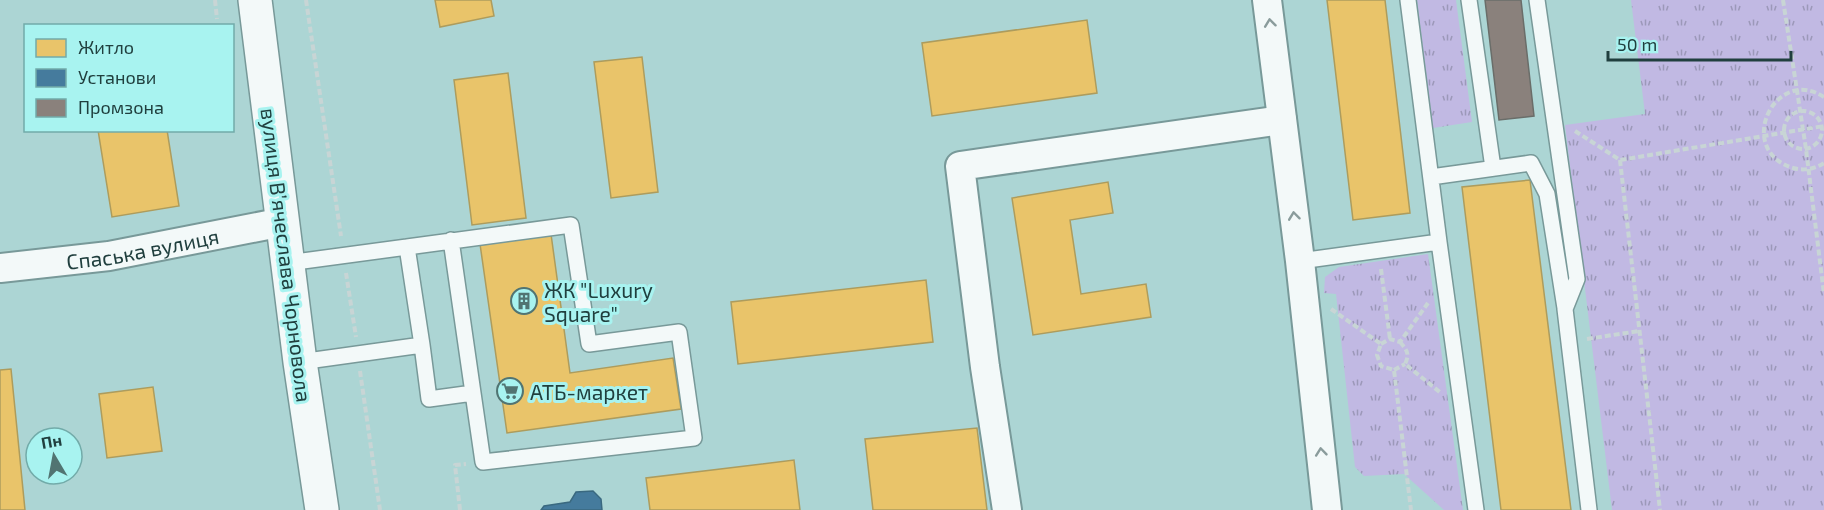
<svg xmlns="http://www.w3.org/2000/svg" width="1824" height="510" font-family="'Exo 2',sans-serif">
<defs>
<pattern id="grass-tufts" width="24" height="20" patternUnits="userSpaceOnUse" patternTransform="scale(1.5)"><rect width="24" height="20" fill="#c1b9e3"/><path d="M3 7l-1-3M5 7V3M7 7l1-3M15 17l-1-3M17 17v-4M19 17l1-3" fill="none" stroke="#9c98b9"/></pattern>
</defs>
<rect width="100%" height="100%" fill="#acd5d4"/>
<path fill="url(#grass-tufts)" d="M1417,0H1456L1472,122L1433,128Z
M1631,0H1824V510H1612L1565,125L1645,114Z
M1428,254L1463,510H1444L1404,474L1364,476L1355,467L1336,294L1324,293L1325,277L1339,267Z"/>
<path fill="#e9c46a" stroke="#ad9c5d" stroke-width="1.5" d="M435,0H491L494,16L440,27Z
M1327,0H1385L1410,213L1353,220Z
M1087,20L1097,93L932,116L922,43Z
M642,57L658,192L611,198L594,62Z
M508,73L526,218L472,225L454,80Z
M98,130H167L179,206L112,217Z
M1530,180L1571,510H1501L1462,187Z
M1108,182L1113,213L1070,220L1081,294L1146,284L1151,317L1033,335L1012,198Z
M551,234L570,373L673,358L681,409L507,433L480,244Z
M926,280L933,342L738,364L731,302Z
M11,369L17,429L25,510H0V370Z
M153,387L162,451L107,458L99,394Z
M977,428L987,510H873L865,439Z
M794,460L800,510H650L646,478Z"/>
<path fill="#457b9d" stroke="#3a6980" stroke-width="1.5" d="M593,491L601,499L602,510H541L544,506L570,502L576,492Z"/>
<path fill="#8a817c" stroke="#6a6d69" stroke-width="1.5" d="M1485,0H1521L1534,116L1499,120Z"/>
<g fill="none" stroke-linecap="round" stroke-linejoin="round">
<defs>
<path id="lane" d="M1408,0L1439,242
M1469,0L1493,168
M1537,0L1577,279L1565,309L1589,510
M1431,177L1531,163L1547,194L1565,308
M1300,261L1439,242L1476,510
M288,263L407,247
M422,345L429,399L473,393L451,240
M300,362L422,345L407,247L571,225L589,344L679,332L694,438L483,462L473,393"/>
<g id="street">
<path d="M1267,0L1300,261L1327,510"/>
<path id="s1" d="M0,268L109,256L283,222"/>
<path d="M1007,510L985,367L960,166L1282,120"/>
</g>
<path id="secondary" d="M255,0L300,362L322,510"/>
</defs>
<use href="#lane" stroke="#789999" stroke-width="18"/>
<use href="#street" stroke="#789999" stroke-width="32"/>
<use href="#secondary" stroke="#789999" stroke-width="36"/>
<path stroke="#c8d5d5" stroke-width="4" stroke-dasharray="6 3" stroke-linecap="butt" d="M215,0L217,19
M306,0L341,236
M1783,0L1806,149L1824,294
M1824,97C1775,65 1734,150 1793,168C1803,171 1815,169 1824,163
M1784 130a19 19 0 1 1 38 0a19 19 0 1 1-38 0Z
M1575,131L1620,160L1824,126
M1620,160L1660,510
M1381,269L1390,339
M346,273L356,337
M1331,309L1381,344L1377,355L1381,366L1394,370L1411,510
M1587,339L1639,331
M1400,342C1407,350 1410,354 1405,364L1441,393
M1381,344L1390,339L1400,342L1428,303
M1394,370L1405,364
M360,371L380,510
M460,510L455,465L466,464"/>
<use href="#lane" stroke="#f3f9f9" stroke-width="15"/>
<use href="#street" stroke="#f3f9f9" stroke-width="28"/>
<use href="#secondary" stroke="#f3f9f9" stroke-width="33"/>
</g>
<defs><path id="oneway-chevron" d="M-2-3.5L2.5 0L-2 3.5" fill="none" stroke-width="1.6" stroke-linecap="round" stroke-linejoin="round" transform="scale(1.5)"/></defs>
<g stroke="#8a9c9c">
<use href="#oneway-chevron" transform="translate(1270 23) rotate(-97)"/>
<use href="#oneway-chevron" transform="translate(1294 216) rotate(-97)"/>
<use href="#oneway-chevron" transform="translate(1321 452) rotate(-96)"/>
</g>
<defs>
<symbol id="building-ring" viewBox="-11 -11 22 22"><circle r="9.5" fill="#a8f3f0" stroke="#517472" stroke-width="1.5"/><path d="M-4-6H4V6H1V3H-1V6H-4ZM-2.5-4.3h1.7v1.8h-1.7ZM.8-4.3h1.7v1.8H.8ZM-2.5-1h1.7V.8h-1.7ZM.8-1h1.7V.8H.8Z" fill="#517472"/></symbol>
<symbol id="supermarket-ring" viewBox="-11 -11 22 22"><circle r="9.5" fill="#a8f3f0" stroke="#517472" stroke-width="1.5"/><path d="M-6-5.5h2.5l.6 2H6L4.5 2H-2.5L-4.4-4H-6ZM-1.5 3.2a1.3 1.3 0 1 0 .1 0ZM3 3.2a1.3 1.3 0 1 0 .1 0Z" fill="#517472"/></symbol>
</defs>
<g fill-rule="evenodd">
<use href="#building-ring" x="509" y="286" width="30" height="30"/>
<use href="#supermarket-ring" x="495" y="376" width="30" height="30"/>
</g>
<g text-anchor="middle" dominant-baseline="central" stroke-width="6" stroke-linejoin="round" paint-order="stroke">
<g font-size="21" fill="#203f3e" stroke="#a8f3f0">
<text stroke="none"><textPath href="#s1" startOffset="144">Спаська вулиця</textPath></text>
<text transform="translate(287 255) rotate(83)">вулиця Вʼячеслава Чорновола</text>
</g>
<g font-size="21" fill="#203f3e" stroke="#a8f3f0" text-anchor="start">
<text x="544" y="289">ЖК "Luxury<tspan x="544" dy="24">Square"</tspan></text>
<text x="530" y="391">АТБ-маркет</text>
</g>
</g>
<rect x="24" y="24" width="210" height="108" fill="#a8f3f0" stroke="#72aba9" stroke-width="1.5"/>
<rect x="36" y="39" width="30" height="18" fill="#e9c46a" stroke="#72aba9" stroke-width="1.5"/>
<text x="78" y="54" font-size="18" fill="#203f3e">Житло</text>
<rect x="36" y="69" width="30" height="18" fill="#457b9d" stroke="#72aba9" stroke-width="1.5"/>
<text x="78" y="84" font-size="18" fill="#203f3e">Установи</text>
<rect x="36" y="99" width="30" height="18" fill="#8a817c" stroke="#72aba9" stroke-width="1.5"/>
<text x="78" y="114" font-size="18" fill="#203f3e">Промзона</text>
<g transform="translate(54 456) rotate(350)"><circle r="28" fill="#a8f3f0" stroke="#72aba9" stroke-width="1.5"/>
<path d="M0-4.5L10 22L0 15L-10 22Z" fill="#517472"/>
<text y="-9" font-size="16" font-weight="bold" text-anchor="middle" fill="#203f3e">Пн</text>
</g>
<path d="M1608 51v9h183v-9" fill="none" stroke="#203f3e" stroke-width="3"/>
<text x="1617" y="51" font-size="18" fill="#203f3e" stroke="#a8f3f0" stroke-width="4.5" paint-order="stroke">50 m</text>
</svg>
